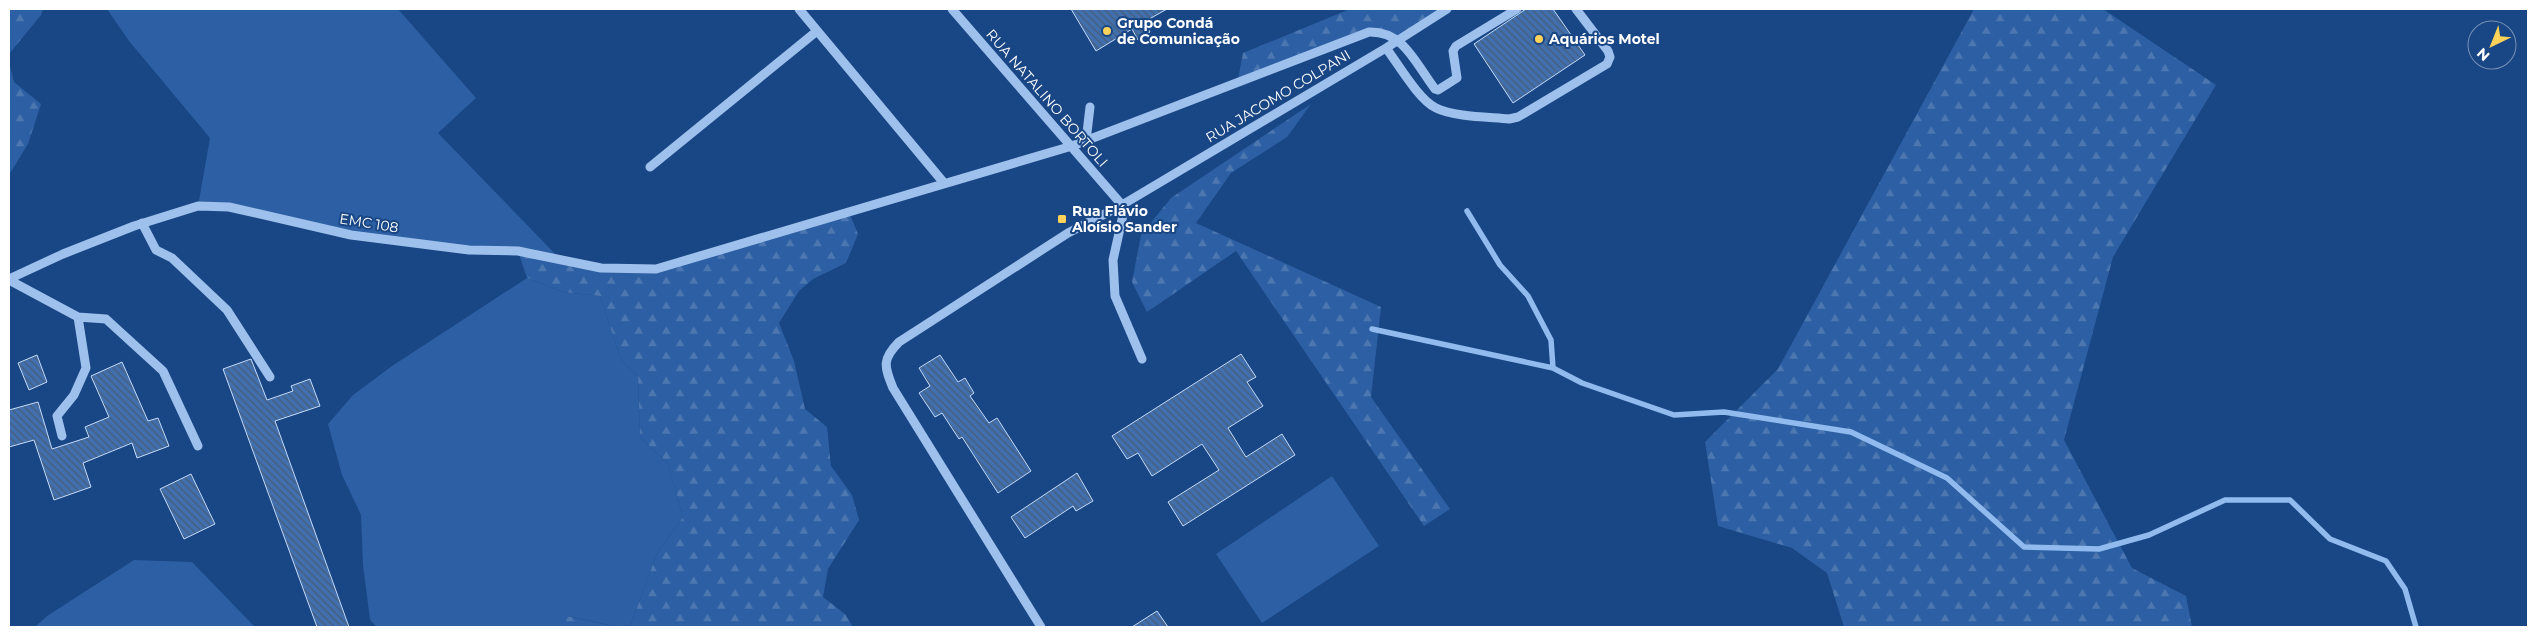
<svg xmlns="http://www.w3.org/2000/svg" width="2537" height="636" font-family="Montserrat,sans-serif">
<defs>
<pattern id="forest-firs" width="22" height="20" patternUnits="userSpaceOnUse" patternTransform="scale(1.25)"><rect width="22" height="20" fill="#2c5fa3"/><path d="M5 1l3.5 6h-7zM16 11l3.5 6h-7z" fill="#4c77b1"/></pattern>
<pattern id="building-back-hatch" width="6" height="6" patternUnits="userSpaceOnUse" patternTransform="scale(1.25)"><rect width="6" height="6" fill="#4170ae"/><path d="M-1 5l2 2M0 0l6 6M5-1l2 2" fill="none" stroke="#475c78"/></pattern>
</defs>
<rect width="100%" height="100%" fill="#194685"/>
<path fill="#2c5fa3" d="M107,9H398L476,98L438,133L561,260L351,235L229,207L198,206L210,138L129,41Z
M527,278L563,292L600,296L621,360L638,376L640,437L668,464L683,517L657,553L631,624L618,627L568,616L561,627H377L370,620L363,565L361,515L342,475L328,424L353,395L392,366Z
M1332,476L1379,546L1262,623L1216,554Z
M134,560L192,562L255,627H35L47,616Z"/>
<path fill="url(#forest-firs)" d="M9,9H43L41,15L9,54Z
M1350,9H1447L1399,40L1369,32L1237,84L1243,53Z
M1974,9H2103L2216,85L2113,257L2064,440L2132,568L2186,596L2192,627H1844L1827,573L1792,548L1718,526L1705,442L1778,369Z
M9,62L14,82L41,104L28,144L9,175Z
M1311,104L1287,137L1231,173L1196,223L1381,307L1371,397L1450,509L1424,526L1236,251L1147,312L1132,282L1141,235L1171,198Z
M849,212L858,234L846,263L813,279L799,291L779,323L794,361L805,409L827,427L831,466L852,495L859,520L828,569L823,597L845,614L853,627H561L567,616L618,627L631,624L657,553L683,517L668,464L640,437L638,376L621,360L600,296L563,292L527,278L518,251L601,268L656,269Z"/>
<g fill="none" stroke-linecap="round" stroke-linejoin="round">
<path stroke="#91bbef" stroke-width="5.5" d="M1467,211L1500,265L1528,296L1551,340L1553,368
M1372,329L1553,368L1582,383L1674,415L1724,412L1851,432L1947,478L2024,547L2099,549L2149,535L2225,500H2290L2330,539L2386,561L2405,589L2416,627"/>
</g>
<path fill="url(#building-back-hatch)" stroke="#c4dbf9" d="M1071,9H1167L1144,22L1150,32L1138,40L1132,29L1096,51Z
M1526,9H1553L1585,55L1513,103L1474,44Z
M1241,354L1256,377L1247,382L1263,406L1228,428L1246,457L1282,434L1295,455L1183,526L1168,502L1219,470L1202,444L1152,476L1138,453L1127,459L1112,436Z
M37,355L47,382L29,390L18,363Z
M940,355L958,382L965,378L974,393L970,396L989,423L997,418L1031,471L998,493L962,437L959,439L942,413L935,417L919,393L930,386L919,368Z
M251,359L267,400L293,391L291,386L310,379L320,406L275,421L349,627H317L223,369Z
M122,362L148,421L158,418L169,446L137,458L132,443L83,463L91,487L54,500L34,440L9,447V410L38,402L52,449L89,437L85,427L109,417L91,376Z
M1077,473L1093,501L1076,511L1073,506L1025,538L1011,517Z
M191,474L215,524L184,539L160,489Z
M1157,611L1168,627H1132Z"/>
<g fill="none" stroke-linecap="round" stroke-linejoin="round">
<path stroke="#9ec0ec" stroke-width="9" d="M799,9L944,183
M952,9L1122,205L1123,215L1113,260L1115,296L1142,359
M1386,48C1399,65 1418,99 1436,108C1454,117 1489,117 1509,119L1518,117L1607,64L1610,57L1608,51L1576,9
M1086,141L1090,107
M650,167L817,31
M142,223L156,250L172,258L227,310L270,377
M9,279L63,254L134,226L198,206L229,207L351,235L469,250L518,251L601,268L656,269L1072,146L1369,32C1404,31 1415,63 1435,89L1438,90L1457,78L1453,51L1456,46L1517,9
M9,280L78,317L86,368L74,395L57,416L62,436
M78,317L106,319L163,371L198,446
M1041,627L893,388C884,366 882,359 899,342L1068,233L1122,205L1386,48L1447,9"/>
</g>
<g fill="#ffd259" stroke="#194685" stroke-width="2">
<circle cx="1107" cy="31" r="5"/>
<circle cx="1539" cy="39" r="5"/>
<rect x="1057" y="214" width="10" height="10" rx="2.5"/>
</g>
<g text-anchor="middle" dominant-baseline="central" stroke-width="4" stroke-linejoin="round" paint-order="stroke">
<g font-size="14" font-weight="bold" fill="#fff" stroke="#194685" text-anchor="start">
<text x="1117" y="23">Grupo Condá<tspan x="1117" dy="16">de Comunicação</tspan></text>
<text x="1549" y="39">Aquários Motel</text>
<text x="1072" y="211">Rua Flávio<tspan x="1072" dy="16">Aloísio Sander</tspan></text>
</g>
<g font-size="14" fill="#fff" stroke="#194685">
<text transform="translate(1278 96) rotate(-31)">RUA JACOMO COLPANI</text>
<text transform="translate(1047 98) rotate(49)">RUA NATALINO BORTOLI</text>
<text transform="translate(369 223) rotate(9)">EMC 108</text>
</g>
</g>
<rect width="2537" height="636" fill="none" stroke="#ffffff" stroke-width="20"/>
<g transform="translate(2492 45) rotate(223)"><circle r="24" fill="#194685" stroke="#7590b6"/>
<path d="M0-4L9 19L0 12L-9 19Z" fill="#ffd259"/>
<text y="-8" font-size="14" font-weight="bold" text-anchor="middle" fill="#ffffff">N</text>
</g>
</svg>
